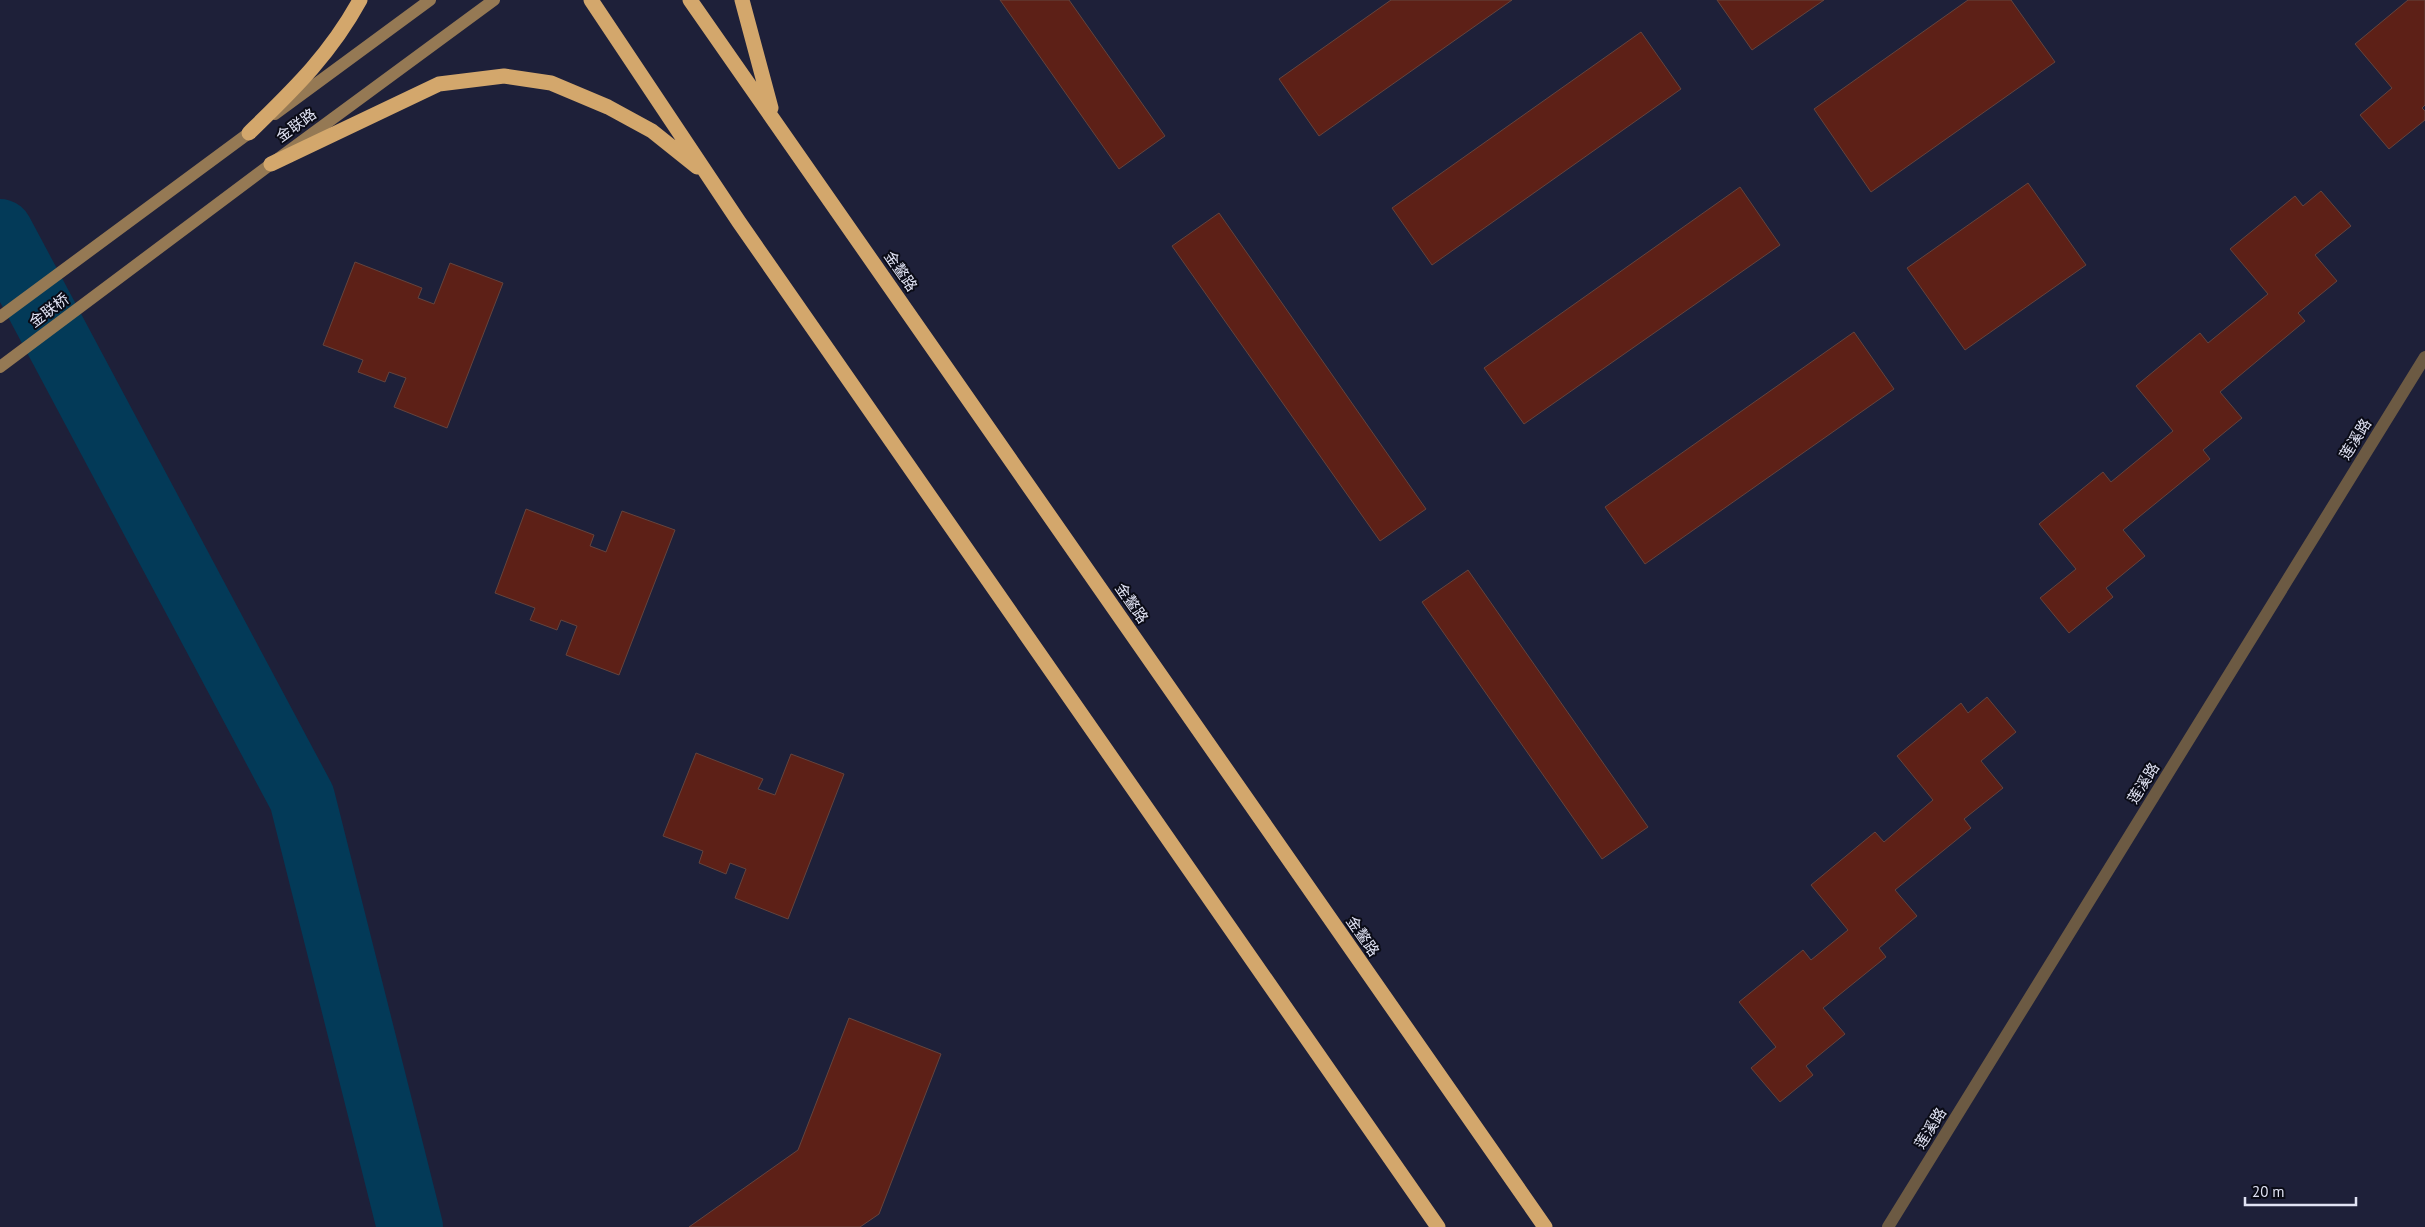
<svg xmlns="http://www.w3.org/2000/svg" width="2425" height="1227" font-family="'PT Sans','Noto Sans SC',sans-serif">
<rect width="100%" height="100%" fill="#1e2039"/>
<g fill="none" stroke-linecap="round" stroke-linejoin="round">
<path stroke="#033a58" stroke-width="66" d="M0,232L302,798L410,1227"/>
</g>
<path fill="#5d2017" stroke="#64443e" d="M1000,0H1069L1165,136L1119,169Z
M1391,0H1512L1319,136L1279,79Z
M1717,0H1824L1752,50Z
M1968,0H2011L2055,62L1871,192L1814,109Z
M2408,0H2425V105L2422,108L2425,111V120L2389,149L2360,115L2392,88L2355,44Z
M1641,32L1681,89L1432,265L1392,208Z
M2028,183L2086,265L1965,350L1907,268Z
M1740,187L1780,245L1524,424L1484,368Z
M2321,191L2351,226L2315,255L2337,281L2298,313L2305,321L2220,392L2242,418L2203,450L2210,459L2123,530L2145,556L2106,588L2113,597L2069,633L2040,598L2076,569L2039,524L2103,472L2111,482L2173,431L2136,386L2200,333L2208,343L2268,294L2230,249L2295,196L2303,206Z
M1219,213L1426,509L1380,541L1172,246Z
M355,262L422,288L418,298L434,304L450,263L503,283L447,428L394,407L406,378L389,372L385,382L358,372L363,360L323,345Z
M1854,332L1894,389L1645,564L1605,507Z
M526,509L594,535L590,546L606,552L622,511L675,530L619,675L566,655L577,626L561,620L557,630L530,620L535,608L495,593Z
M1468,570L1648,827L1602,859L1422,602Z
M1987,697L2016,732L1981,761L2003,788L1964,819L1971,828L1895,890L1917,916L1879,948L1886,957L1823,1008L1845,1034L1806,1066L1813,1075L1780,1102L1751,1068L1776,1047L1739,1002L1803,950L1811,960L1848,930L1811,885L1875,832L1884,842L1933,800L1897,756L1961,703L1968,713Z
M696,753L763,779L758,789L775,795L791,754L844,774L788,919L735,898L746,869L730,863L726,874L699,863L703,851L663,836Z
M849,1018L941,1054L879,1214L860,1227H689L798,1150Z"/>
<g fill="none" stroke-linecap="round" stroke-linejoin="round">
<path stroke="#6c5a43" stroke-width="12" d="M1888,1227L2425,357"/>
<path stroke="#957954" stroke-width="12" d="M275,114L430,0
M0,317L257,127
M0,367L271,164L494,0"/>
<path stroke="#d3a76c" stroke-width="15" d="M591,0L739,222L1438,1227
M690,0L1545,1227
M742,0L771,108
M249,133C293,90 330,55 360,0
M271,164L439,84L504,76L551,83L608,107L652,131L697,167"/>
</g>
<g text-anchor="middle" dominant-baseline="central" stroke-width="4" stroke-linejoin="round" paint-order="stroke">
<g font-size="15" fill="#e1e3f4" stroke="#0a0b16">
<text transform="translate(296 125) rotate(-36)">金联路</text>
<text transform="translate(901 271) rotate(55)">金鳌路</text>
<text transform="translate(49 310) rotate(-37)">金联桥</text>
<text transform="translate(2355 439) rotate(-58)">莲溪路</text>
<text transform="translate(1132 603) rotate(55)">金鳌路</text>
<text transform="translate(2143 783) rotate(-58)">莲溪路</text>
<text transform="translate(1363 936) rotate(55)">金鳌路</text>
<text transform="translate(1930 1128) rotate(-58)">莲溪路</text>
</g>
</g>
<path d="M2245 1197v8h111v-8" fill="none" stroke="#e1e3f4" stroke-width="2.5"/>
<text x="2252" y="1197" font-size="15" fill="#e1e3f4" stroke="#0a0b16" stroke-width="4" paint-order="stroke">20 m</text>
</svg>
